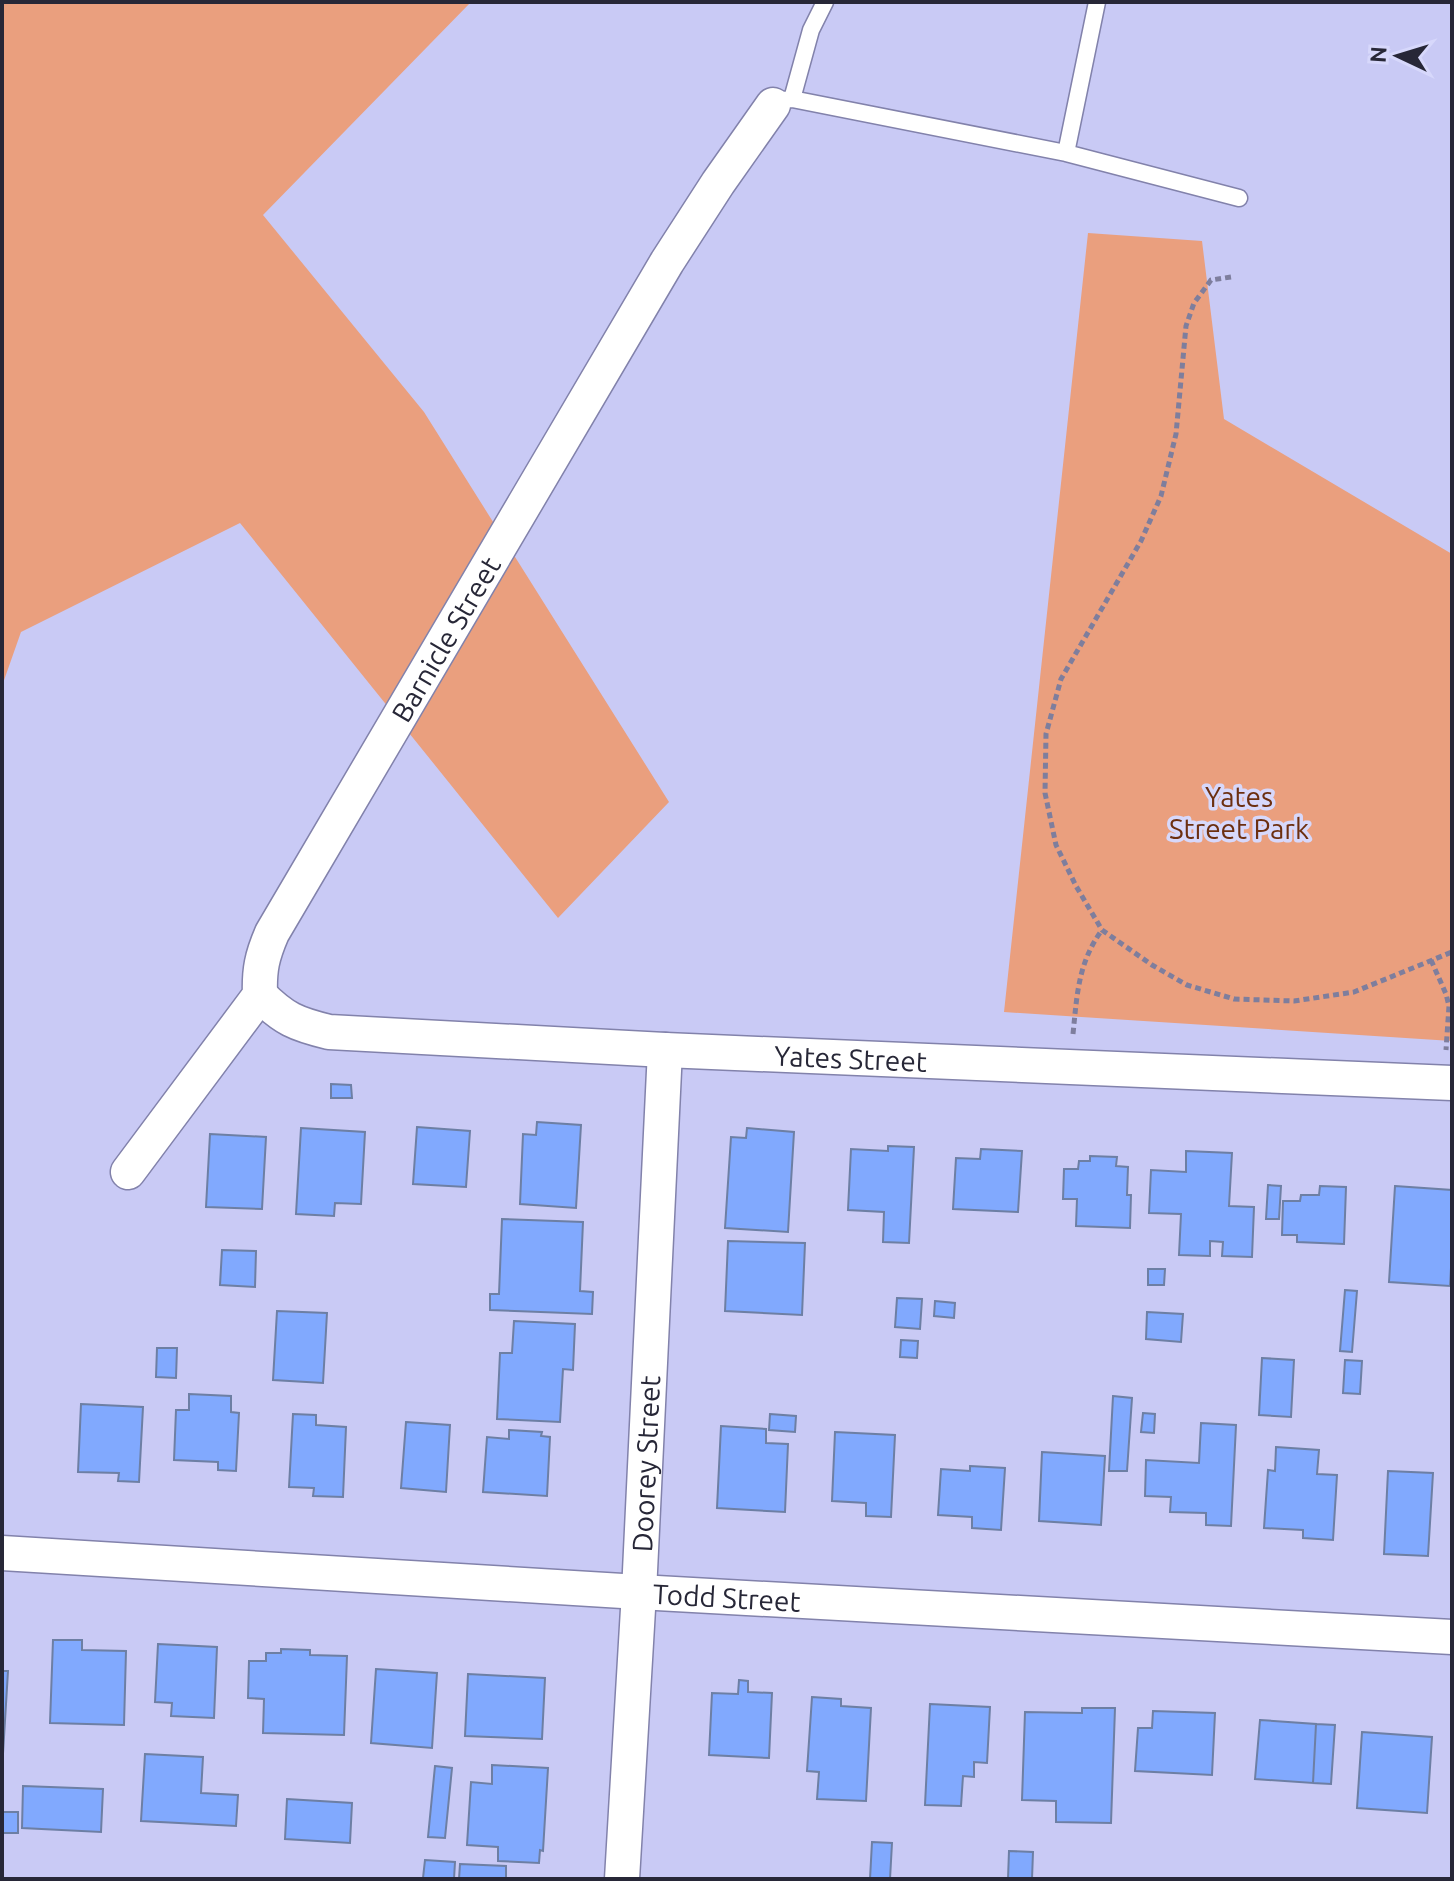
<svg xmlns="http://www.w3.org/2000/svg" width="1454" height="1881" font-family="Ubuntu,sans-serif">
<rect width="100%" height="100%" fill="#c9caf5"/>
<path fill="#ea9f7e" d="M2,2H471L263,215L424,412L669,802L558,918L240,523L21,632L2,686Z
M1088,233L1202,241L1224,419L1452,554V1041L1004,1012Z"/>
<path fill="#81a9fe" stroke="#6d7fa4" stroke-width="2" d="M331,1084L351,1085L352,1098H331Z
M537,1122L581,1125L576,1208L520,1204L523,1134L536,1135Z
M417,1127L470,1131L466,1187L413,1184Z
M301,1128L365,1132L361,1204L335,1203L334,1216L296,1214Z
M747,1128L794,1132L788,1232L725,1228L731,1137L746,1138Z
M210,1134L266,1137L262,1209L206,1207Z
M888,1146L914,1147L909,1243L883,1242L884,1212L848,1210L851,1149L888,1151Z
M981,1149L1022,1151L1018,1212L953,1209L956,1158L980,1159Z
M1186,1151L1232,1153L1229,1206L1254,1207L1252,1257L1222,1256L1223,1242L1210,1241V1256L1179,1255L1181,1214L1149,1213L1151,1170L1186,1172Z
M1090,1156L1117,1157L1116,1166L1128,1167L1127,1195H1131L1130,1228L1076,1226L1077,1199H1063L1064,1169H1078L1079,1161H1090Z
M1268,1185L1281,1186L1279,1219H1266Z
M1320,1186L1346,1187L1344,1244L1297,1242V1235H1282L1283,1201H1300L1301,1195H1319Z
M1395,1186L1452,1190V1250L1450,1286L1389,1282Z
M502,1219L583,1222L580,1291L593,1292L592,1314L490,1310V1294H499Z
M728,1241L805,1243L802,1315L725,1311Z
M222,1250L256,1251L255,1287L220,1285Z
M1148,1269H1165L1164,1285H1148Z
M1345,1290L1357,1291L1352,1352L1340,1351Z
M897,1298L922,1299L920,1329L895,1327Z
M935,1301L955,1303L954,1318L934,1316Z
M277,1311L327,1313L323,1383L273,1380Z
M1147,1312L1183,1314L1181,1342L1146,1339Z
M514,1321L575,1324L573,1370L563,1369L560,1422L497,1419L500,1353H512Z
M901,1340L918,1341L917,1358L900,1357Z
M157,1348H177L176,1378L156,1377Z
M1262,1358L1294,1360L1291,1417L1259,1415Z
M1345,1360L1362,1361L1360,1394L1343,1393Z
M189,1394L231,1396V1412L239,1413L236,1471L218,1470V1462L174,1460L176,1410H189Z
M1113,1396L1132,1398L1127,1471H1109Z
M81,1404L143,1407L139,1482L118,1481L119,1473L78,1472Z
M1143,1413L1155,1414L1154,1433L1141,1432Z
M293,1414L316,1415V1425L346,1427L343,1497L313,1496L314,1488L289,1487Z
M770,1414L796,1416L795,1432L769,1430Z
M406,1422L450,1425L446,1492L401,1488Z
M1201,1423L1236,1425L1231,1526L1206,1525V1513L1170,1512L1171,1497L1145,1496L1146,1460L1199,1463Z
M721,1426L766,1429V1443L788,1444L785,1512L717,1508Z
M509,1430L542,1432L541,1436L550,1437L547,1496L483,1492L487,1437L509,1439Z
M835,1432L895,1435L891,1517L866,1516V1503L832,1501Z
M1276,1447L1319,1450L1317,1474L1337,1475L1333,1540L1303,1538V1530L1264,1528L1268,1470L1275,1471Z
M1042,1452L1105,1456L1101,1525L1039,1521Z
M970,1466L1005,1468L1001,1530L972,1528V1517L938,1515L941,1469L970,1471Z
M1388,1471L1433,1473L1428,1556L1384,1554Z
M53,1640H82V1650L126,1651L124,1725L50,1723Z
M158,1644L217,1647L214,1718L171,1716L172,1703L155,1702Z
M281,1649L310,1650V1655L347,1656L344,1735L263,1733L264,1699L248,1698L249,1661H266V1653H281Z
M376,1669L437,1673L432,1748L371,1743Z
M2,1671H8L2,1770Z
M468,1674L545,1678L542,1739L465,1736Z
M739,1680L748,1681V1692L772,1693L769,1758L709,1755L712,1693L738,1694Z
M812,1697L841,1699V1706L871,1708L866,1801L817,1799L819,1772L807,1771Z
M930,1704L990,1707L987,1763L974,1762V1777L963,1776L961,1806L925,1805Z
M1082,1708H1115L1111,1823L1056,1822V1801L1022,1800L1025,1712L1082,1713Z
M1153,1711L1215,1713L1212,1775L1135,1771L1138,1728H1152Z
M1260,1720L1316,1724L1313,1783L1255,1779Z
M1316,1724L1335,1725L1331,1784L1313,1783Z
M1362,1732L1432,1737L1427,1813L1357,1808Z
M145,1754L203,1757L201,1793L238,1795L236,1826L141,1821Z
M492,1765L548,1768L543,1851L540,1850L539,1863L498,1861V1847L467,1845L471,1782L492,1784Z
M435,1766L452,1768L445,1838L428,1837Z
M23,1786L103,1789L101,1832L22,1828Z
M287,1799L352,1803L350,1843L285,1839Z
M2,1812H18V1833H2Z
M872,1842L892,1843L890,1879H870Z
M1009,1851L1033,1852L1032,1879H1008Z
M425,1860L455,1862L454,1879L423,1878Z
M460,1864L506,1866V1879H459Z"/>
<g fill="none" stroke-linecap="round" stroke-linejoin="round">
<defs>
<path id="service" d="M792,99L811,30L825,2
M773,105L782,100L792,99L1066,153L1239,198
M1066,153L1097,2"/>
<g id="minor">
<path id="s1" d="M260,995C284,1019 296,1024 329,1032L665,1050L1452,1083"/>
<path id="s2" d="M128,1172L260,995C259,970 262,956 272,933L667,262L718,183L773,105"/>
<path id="s3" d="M2,1553L639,1592L1452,1637"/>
<path id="s4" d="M622,1879L639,1592L665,1050"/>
</g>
</defs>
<use href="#service" stroke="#8282ab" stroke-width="19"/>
<use href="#minor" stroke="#8282ab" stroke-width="37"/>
<path stroke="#7e7e9d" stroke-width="5" stroke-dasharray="6 4" stroke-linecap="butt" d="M1231,277L1211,280L1194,303L1186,326L1176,434L1161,496L1141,541L1061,679L1046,734L1045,793L1056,845L1076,886L1102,930L1152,965L1187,985L1234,999L1294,1001L1354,992L1452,952
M1431,960L1446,994L1449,1006L1446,1050
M1073,1034C1077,995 1078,963 1102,930"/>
<use href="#service" stroke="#fff" stroke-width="16"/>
<use href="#minor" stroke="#fff" stroke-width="34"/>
</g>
<g text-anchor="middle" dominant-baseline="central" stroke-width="7" stroke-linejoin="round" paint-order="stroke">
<g font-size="28" fill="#272737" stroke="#d7d8fb">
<text stroke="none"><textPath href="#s2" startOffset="626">Barnicle Street</textPath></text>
<text stroke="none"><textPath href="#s1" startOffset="602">Yates Street</textPath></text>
<text stroke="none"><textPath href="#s4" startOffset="416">Doorey Street</textPath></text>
<text stroke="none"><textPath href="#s3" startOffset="726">Todd Street</textPath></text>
</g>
<g font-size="28" fill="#6c2f10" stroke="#d7d8fb">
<text x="1239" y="796">Yates<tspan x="1239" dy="32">Street Park</tspan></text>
</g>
</g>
<rect width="1454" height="1881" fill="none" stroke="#272737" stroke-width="8"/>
<g transform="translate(1398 56) rotate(274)" stroke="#d7d8fb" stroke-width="6" paint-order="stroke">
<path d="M0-6L14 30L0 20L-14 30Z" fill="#272737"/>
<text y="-12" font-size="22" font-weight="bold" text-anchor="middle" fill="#272737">N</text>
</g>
</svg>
